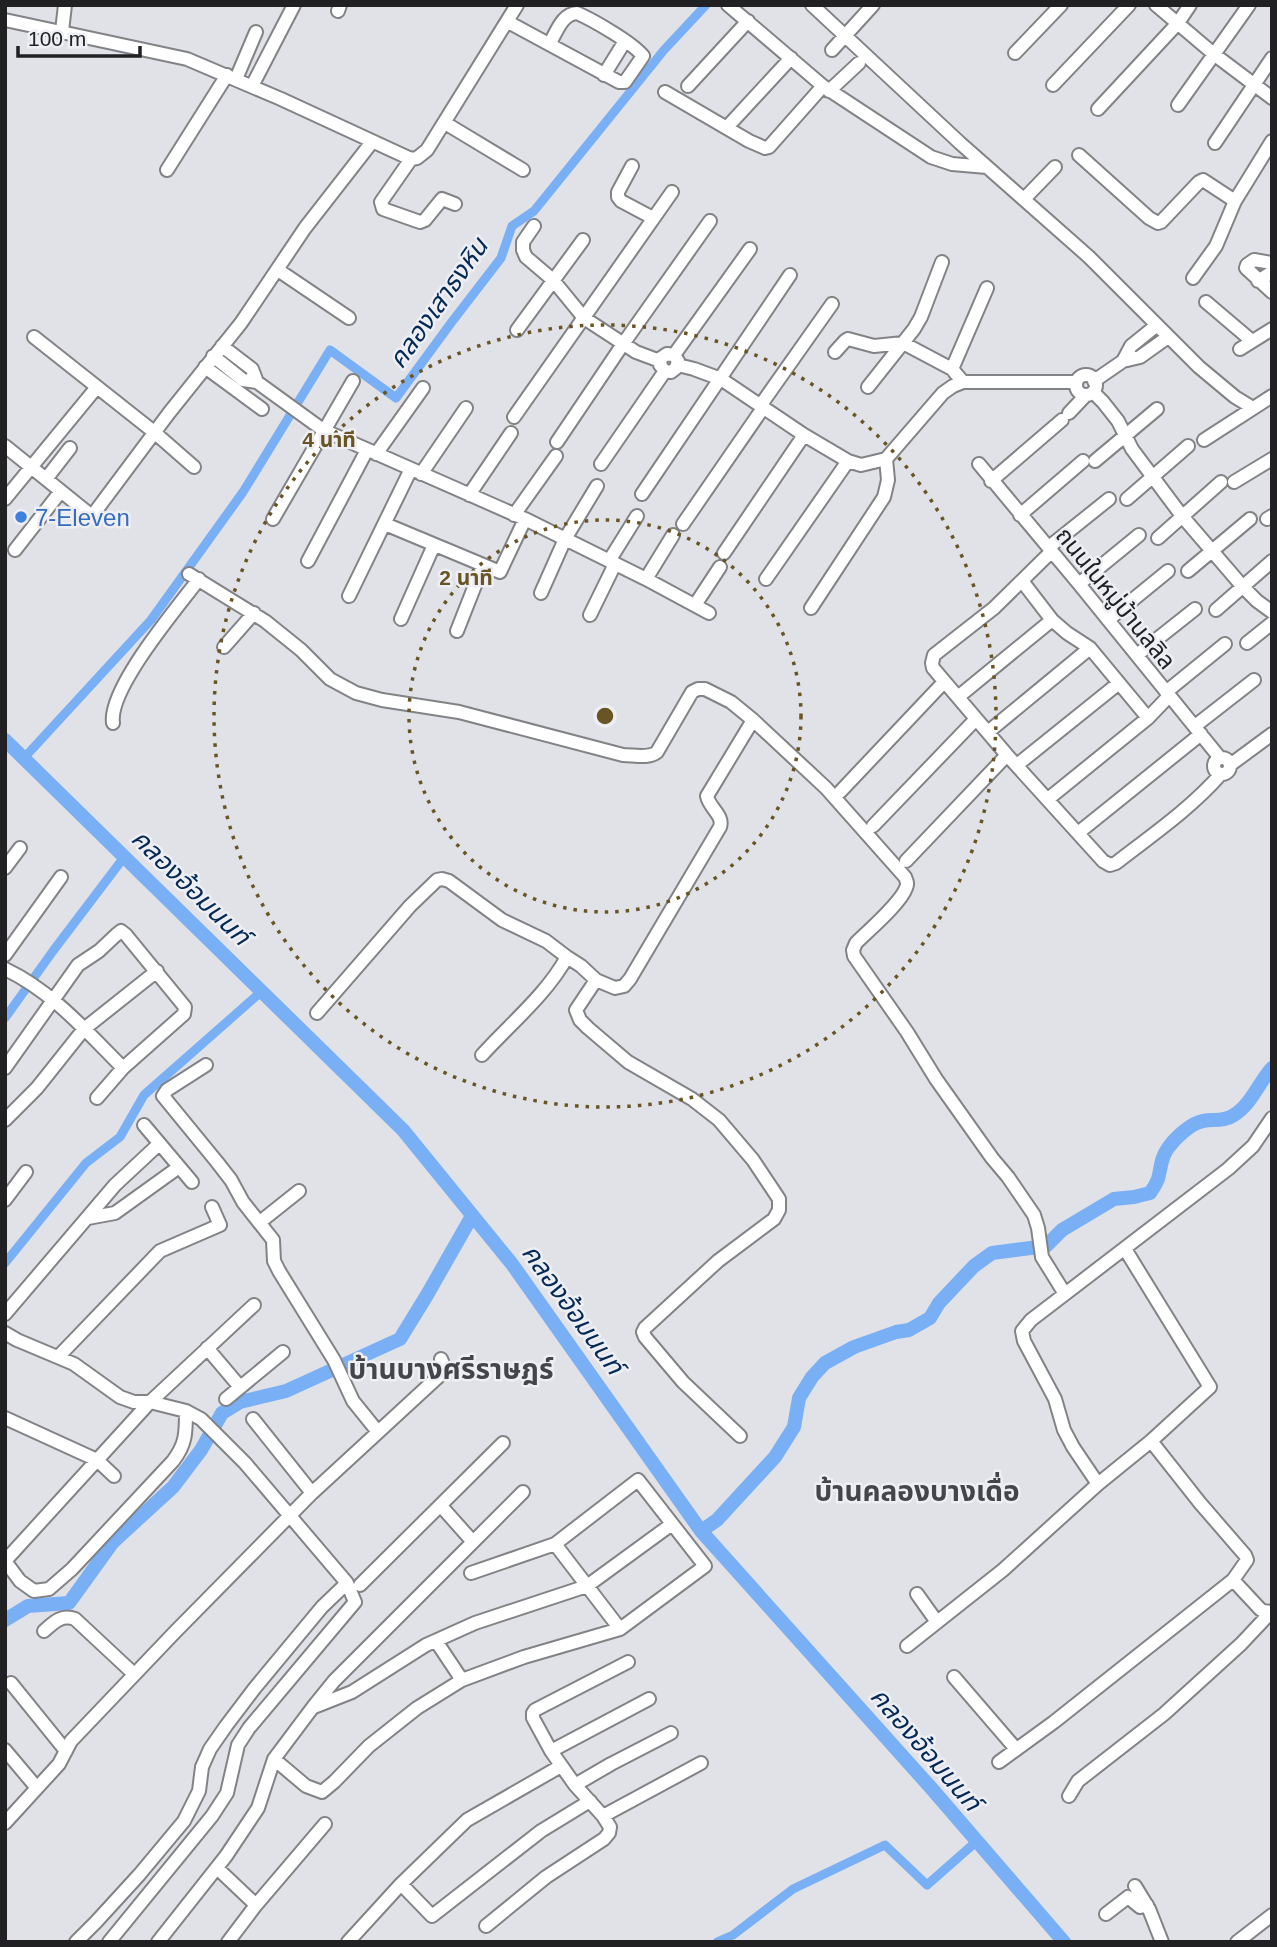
<svg xmlns="http://www.w3.org/2000/svg" width="1277" height="1947" font-family="Arial,'Noto Sans Thai',sans-serif">
<rect width="100%" height="100%" fill="#e1e2e7"/>
<g fill="none" stroke-linecap="round" stroke-linejoin="round">
<path stroke="#79aff5" stroke-width="9" d="M24,758L151,620L243,492L330,350L396,398L451,323L501,258L512,226L534,211L664,50L706,5
M5,1018L53,951L125,856
M5,1263L86,1163L120,1137L144,1095L262,991
M717,1942L733,1935L793,1889L885,1845L927,1885L977,1841"/>
<path stroke="#79aff5" stroke-width="14" d="M5,740L403,1130L512,1264L701,1531L932,1789L1064,1942
M701,1531L717,1520L775,1457L794,1427L799,1398L812,1377L825,1363L854,1347L896,1332L909,1330L930,1318L939,1303L974,1266L992,1253L1046,1246L1062,1230L1114,1199L1134,1197L1150,1193C1153,1189 1156,1184 1158,1179C1161,1168 1161,1157 1168,1148C1175,1138 1191,1123 1203,1121C1214,1119 1224,1122 1234,1115C1251,1105 1259,1082 1272,1068
M5,1620L28,1606L69,1603L113,1542L173,1487L201,1450L222,1413L240,1402L286,1391L400,1339L427,1295L472,1216"/>
<defs>
<path id="minor" d="M728,5L823,86L931,157L952,164L987,167
M812,5L960,143L1089,257L1199,367L1235,397L1253,408
M1156,5L1215,55L1272,98
M338,11L340,5
M5,20L187,59L281,99L411,159L417,158L427,150L517,5
M508,22L619,82H625L643,56C633,43 593,20 577,13C562,14 557,31 550,43
M62,31L65,5
M832,50L873,5
M1015,53L1061,5
M604,75L625,41
M236,79L256,32
M1053,85L1129,5
M252,86L294,5
M688,86L748,21
M829,91L859,63
M665,92L749,141L765,148L769,147L823,86
M1178,105L1249,5
M1098,109L1178,23L1190,5
M445,123L523,170
M730,124L791,58
M1215,143L1272,58
M1079,155L1149,218L1158,223L1161,222L1199,182L1203,180L1235,201
M411,159L381,202L383,209L420,222L425,220L442,199L455,204
M632,166L618,192V197L621,201L653,218
M167,170L227,75
M1024,199L1055,167
M534,226L523,242V250L526,257L553,280L584,318L636,352L660,361
M1272,263L1254,260L1247,265L1246,268L1272,292
M278,270L349,318
M1193,278L1216,246L1235,201L1272,141
M1258,281L1272,272
M1206,302L1252,341
M517,330L583,240
M34,337L154,432L194,467
M1240,349L1272,329
M835,352L845,341L848,339L874,346L903,343L952,369L963,382
M674,355L750,249
M213,356L243,380L257,382L252,369L222,346
M1123,361L1131,346L1157,325
M678,365L694,369L721,379L804,435L848,461L861,465L886,459L943,393L953,386L963,382H1076
M205,367L262,409
M952,369L987,288
M1076 385a10 10 0 1 1 20 0a10 10 0 1 1-20 0Z
M1094,381L1123,361L1140,357L1168,337
M257,382L319,427L332,434L525,519L646,579L709,613
M868,387L914,329L921,317L942,262
M1093,392L1103,402L1118,421L1132,449L1182,516L1243,587L1257,601L1272,612
M760,406L832,304
M1069,413L1086,395
M514,417L672,192
M1204,440L1272,396
M557,442L623,344L710,221
M5,446L88,513L91,514L95,512L169,413L241,323L305,228L372,142
M376,454L423,388
M1095,461L1157,409
M601,464L665,371L671,372L676,368L678,361L674,355L667,354L661,358L660,365L665,371
M979,464L1079,584L1220,758
M421,474L466,408
M46,479L70,448
M991,481L1062,420
M1234,482L1272,459
M642,494L790,275
M469,495L511,433
M5,499L97,387
M1127,499L1188,446
M514,515L556,456
M1020,515L1083,461
M273,519L353,381
M1267,519L1272,516
M385,524L500,572L525,519
M683,524L763,408
M1158,538L1221,482
M1049,547L1109,499
M15,550L61,491
M1052,551L994,608L934,655L932,663L933,668L1007,755L1103,861L1110,865L1116,863C1152,835 1190,809 1220,775
M724,553L804,435
M308,561L367,450
M609,561L637,516
M1188,571L1250,519
M189,574L265,621L301,650L330,679L356,693L382,700L459,712L623,755C634,755 649,759 657,752L692,692L698,689H705L731,702L753,720L826,788L905,877C907,882 908,883 906,888C900,904 869,930 856,943L853,950L854,956L907,1032L936,1079L992,1158L1008,1177L1034,1215L1038,1228L1042,1257L1065,1294L1031,1320L1022,1331L1024,1341L1055,1399L1064,1430L1073,1447L1098,1484
M646,579L673,535
M766,579L848,461
M1022,581L1052,620L1067,633L1090,648L1148,718L1169,696
M1079,584L1139,535
M541,593L565,539L597,486
M349,596L411,469
M695,605L720,567
M811,608L884,497L888,480L886,459
M1216,610L1272,561
M590,615L615,564
M401,619L434,545
M1108,620L1168,571
M457,631L483,565
M1247,643L1272,623
M224,647L254,613
M1137,655L1195,609
M1166,692L1225,644
M958,697L1052,620
M113,723C108,689 177,608 199,579
M1195,726L1254,680
M988,732L1090,648
M1214 766a8 8 0 1 1 16 0a8 8 0 1 1-16 0Z
M1017,765L1119,683
M1230,765L1272,734
M840,792L944,682
M1048,799L1148,718
M873,826L976,719
M1078,833L1201,734
M906,861L1007,755
M5,868L20,848
M5,955L61,877
M5,969C52,991 87,1032 123,1068
M596,980L576,1010L580,1020L588,1028L628,1062L692,1099L719,1120L753,1160L779,1199V1210L774,1219L718,1261L645,1328L643,1332L645,1337L683,1382L740,1436
M317,1013L410,906L437,880L442,879L449,881L502,920L546,941L567,957L581,966L596,980L615,988L624,986L630,979L720,827C724,815 709,808 707,796L753,720
M482,1055C510,1024 546,995 567,957
M206,1065L167,1090L163,1096L217,1162L231,1180L243,1202L273,1240L274,1261L279,1271L334,1360L353,1401L378,1432
M5,1068L78,965L99,951L116,935L121,931L126,935L185,1007L184,1014L123,1068L97,1098
M5,1120L37,1088L84,1029L157,971
M144,1125L192,1182
M5,1200L26,1172
M88,1218L115,1213L179,1167
M260,1222L299,1191
M1065,1294L1228,1169L1253,1146L1272,1118
M5,1314L115,1185L159,1144
M5,1333L17,1340L74,1364L120,1397L134,1402H150L186,1411L201,1419L245,1463L347,1583
M207,1348L240,1387
M58,1357L160,1251L220,1225L212,1207
M226,1399L283,1352
M5,1418L97,1460L114,1476
M253,1419L312,1493
M1151,1441L1200,1503L1245,1555L1247,1560L1233,1580L1260,1609L1263,1611L1272,1612
M441,1506L473,1542L523,1492
M555,1544L620,1629
M5,1561L150,1402L254,1305
M5,1561L20,1581L34,1591L49,1589L72,1569L173,1461C186,1444 186,1433 186,1411
M360,1585L503,1443
M917,1594L937,1622
M44,1631C53,1623 61,1614 75,1619L134,1674
M436,1641L462,1680
M907,1646L1003,1570L1098,1484L1151,1441L1210,1387L1125,1249
M954,1677L1016,1749
M11,1683L66,1751
M649,1699L551,1751L575,1785L603,1816L701,1763
M314,1707L352,1692L426,1645L475,1623L587,1586L672,1524
M5,1750L37,1788
M551,1751L533,1718V1713L535,1710L628,1662
M274,1759L306,1786L322,1792L334,1782L369,1746L417,1708L462,1680L524,1657L620,1629L705,1566L638,1480L555,1544L471,1573
M999,1762L1054,1722L1233,1580
M575,1785L611,1764L671,1733
M1069,1796L1078,1781L1164,1714L1241,1644L1271,1612
M5,1823L59,1764L71,1741L175,1632L312,1493L439,1376L443,1364L441,1359
M217,1868L256,1905L325,1824
M401,1884L432,1916L541,1831L590,1801
M1135,1886L1149,1909L1162,1942
M1106,1914L1128,1897L1140,1907L1147,1905
M486,1926L546,1877L604,1839L609,1833L610,1827L603,1816
M76,1942L96,1922L139,1875L184,1821L199,1791L202,1767L210,1749L226,1726L254,1689L322,1607L347,1583L355,1602L249,1728L238,1745L227,1793L212,1816L109,1942
M158,1942L226,1856L258,1808L274,1759L313,1707L334,1681L473,1542
M228,1942L256,1905
M348,1942L401,1884L467,1820L561,1766
M1237,1942L1272,1915"/>
</defs>
<use href="#minor" stroke="#828387" stroke-width="16"/>
<use href="#minor" stroke="#fff" stroke-width="12"/>
</g>
<g fill="none" stroke="#695423" stroke-width="3.5" stroke-dasharray="3.5 7">
<circle cx="605" cy="716" r="196"/>
<circle cx="605" cy="716" r="391"/>
</g>
<circle fill="#3f7fe0" stroke="#eeeff4" stroke-width="2.5" cx="21" cy="517" r="7"/>
<g text-anchor="middle" dominant-baseline="central" stroke-width="5" stroke-linejoin="round" paint-order="stroke">
<g font-size="24" fill="#366cbe" stroke="#eeeff4" text-anchor="start">
<text x="35" y="517">7-Eleven</text>
</g>
<g font-size="24" fill="#212123" stroke="#eeeff4">
<text transform="translate(1116 598) rotate(51)">ถนนในหมู่บ้านลลิล</text>
</g>
<g font-size="26" font-style="italic" fill="#042954" stroke="#eeeff4">
<text transform="translate(438 303) rotate(-55)">คลองเสาธงหิน</text>
<text transform="translate(191 887) rotate(44)">คลองอ้อมนนท์</text>
<text transform="translate(573 1309) rotate(54)">คลองอ้อมนนท์</text>
<text transform="translate(926 1749) rotate(49)">คลองอ้อมนนท์</text>
</g>
<g font-size="28" font-weight="bold" fill="#444549" stroke="#eeeff4">
<text x="451" y="1369">บ้านบางศรีราษฎร์</text>
<text x="917" y="1491">บ้านคลองบางเดื่อ</text>
</g>
</g>
<circle cx="605" cy="716" r="10" fill="#695423" stroke="#eeeff4" stroke-width="3.5"/>
<g font-size="21" text-anchor="middle" font-weight="bold" fill="#695423" stroke="#eeeff4" stroke-width="5" stroke-linejoin="round" paint-order="stroke">
<text x="329" y="447">4 นาที</text>
<text x="466" y="585">2 นาที</text>
</g>
<rect width="1277" height="1947" fill="none" stroke="#212123" stroke-width="14"/>
<path d="M18 46v10h122v-10" fill="none" stroke="#212123" stroke-width="3.5"/>
<text x="28" y="46" font-size="21" fill="#212123" stroke="#eeeff4" stroke-width="5" paint-order="stroke">100 m</text>
</svg>
